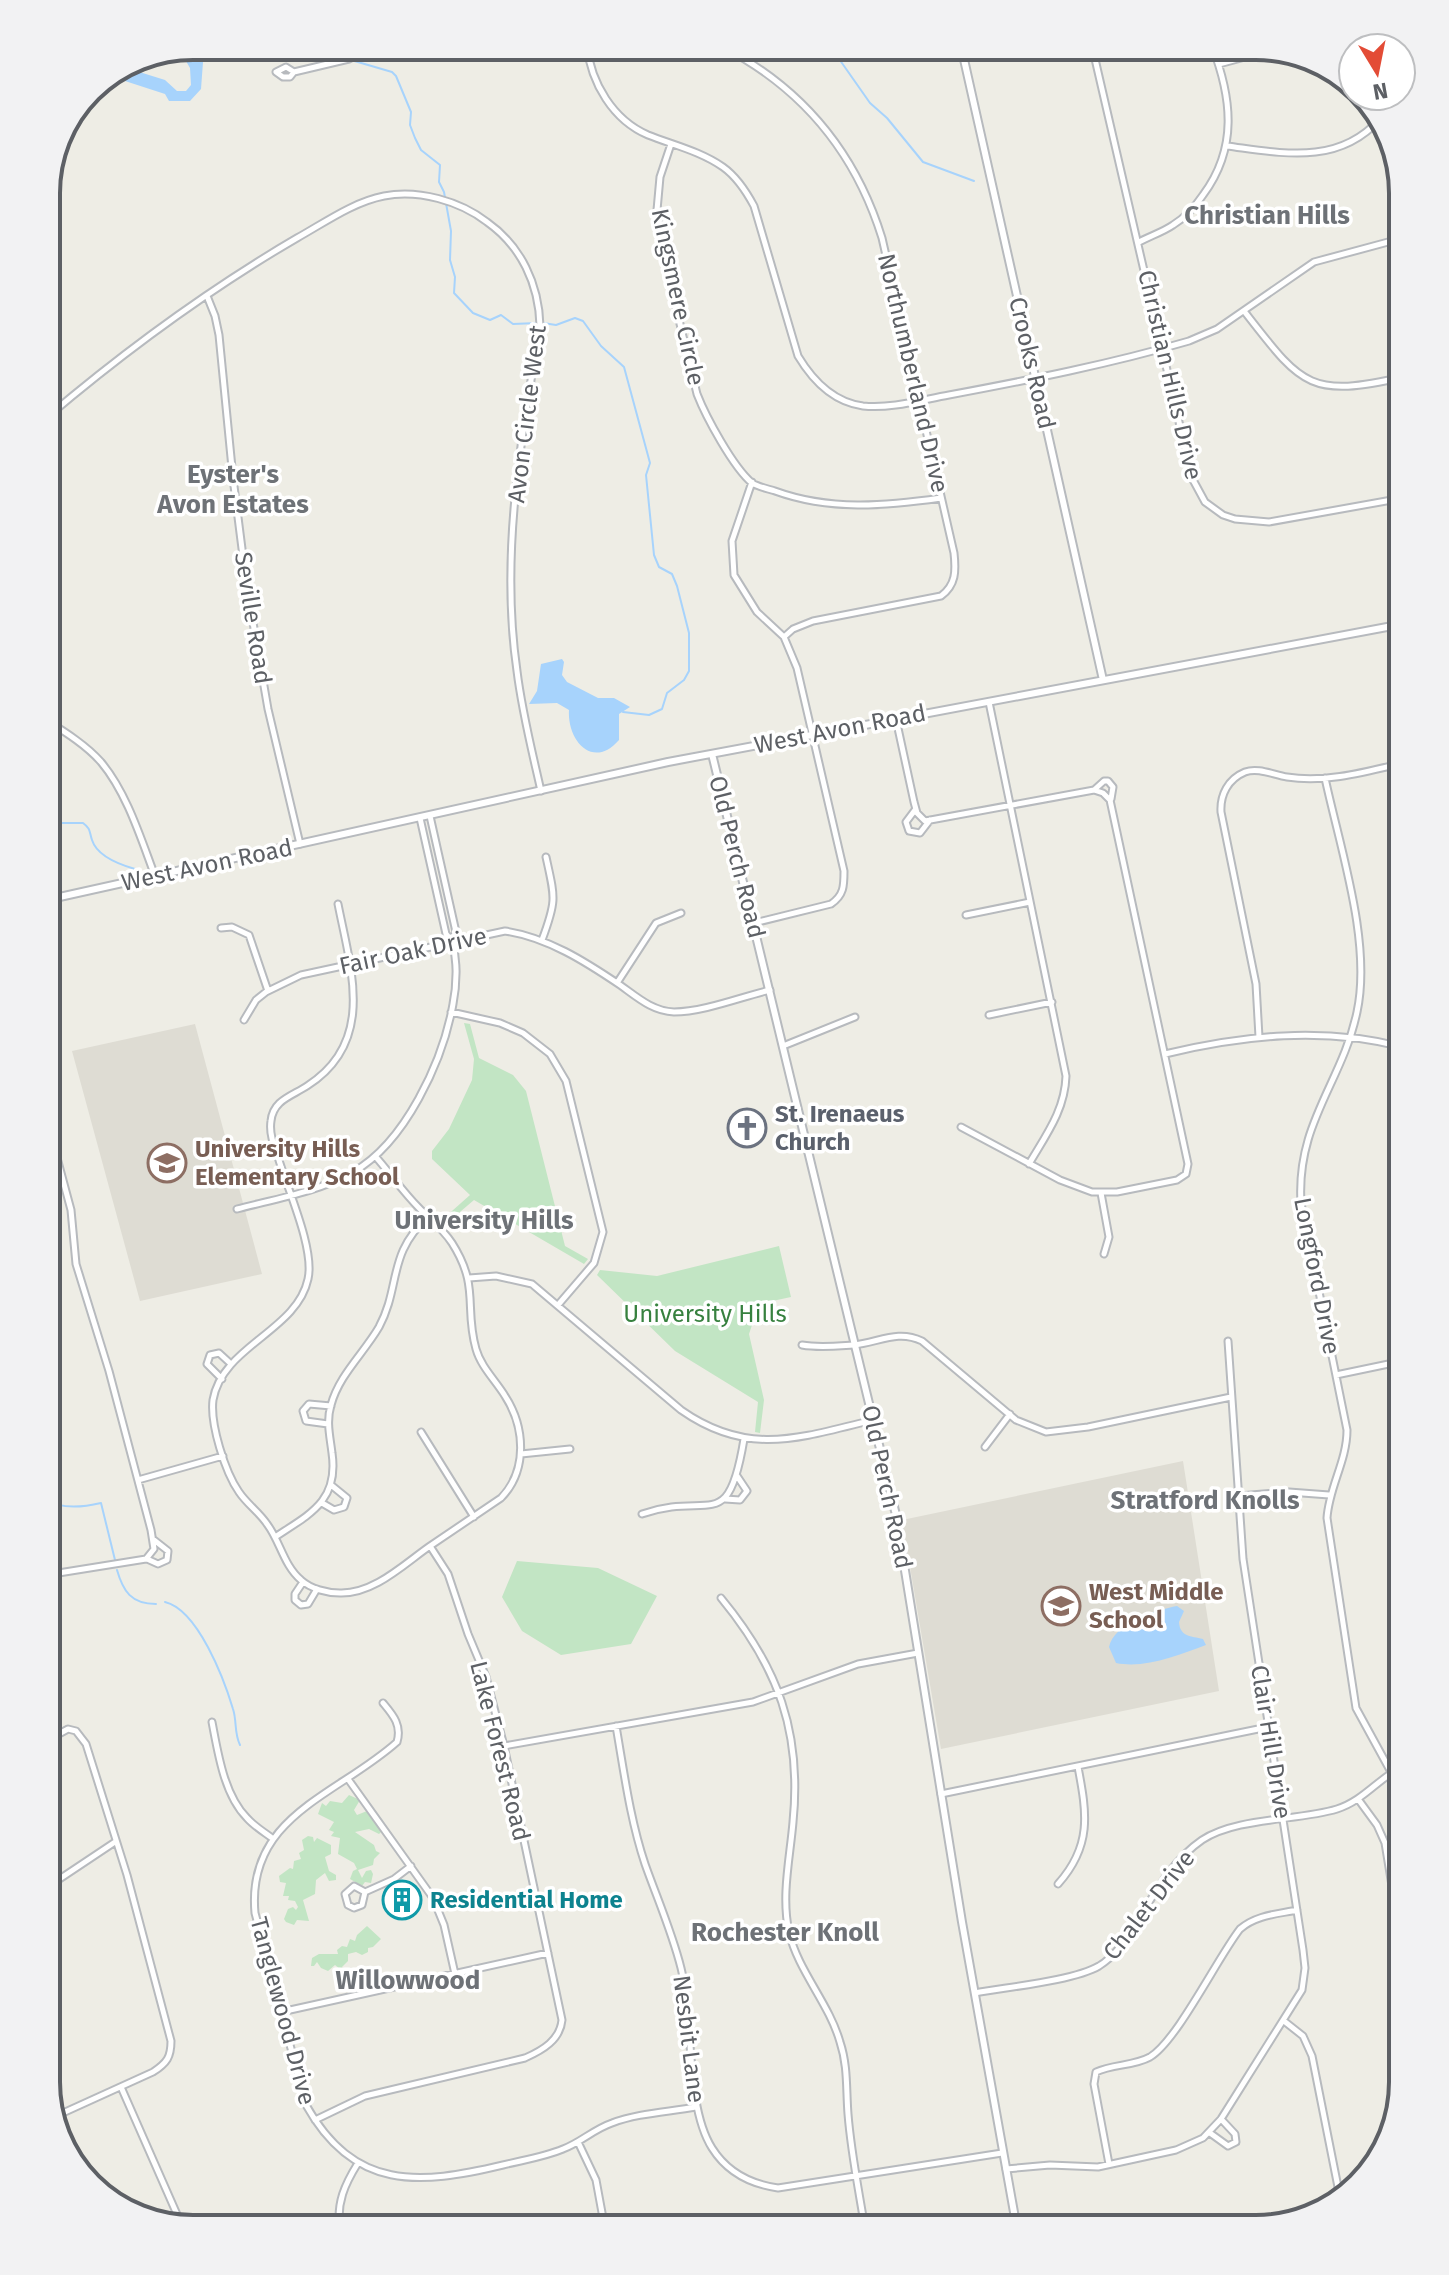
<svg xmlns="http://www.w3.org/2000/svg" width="1449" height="2275" font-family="'Fira Sans',sans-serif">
<rect width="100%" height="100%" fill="#eeede5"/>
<path fill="#dedcd3" d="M195,1024L262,1274L140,1301L72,1051Z
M1183,1461L1219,1691L941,1749L902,1520Z"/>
<path fill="#c2e5c4" d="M464,1023L470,1024L479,1058L513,1075L526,1091L565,1246L588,1259L584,1264L474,1200L447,1223L443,1219L470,1195L432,1159V1151L449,1129L472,1080L474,1059Z
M779,1246L791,1297L759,1304L749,1334L764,1400L760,1433L755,1432L758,1402L675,1351L597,1275L600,1270L657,1276Z
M517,1561L598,1568L657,1596L631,1644L561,1655L522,1631L502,1597Z
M349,1795L360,1800L354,1810L357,1815L367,1811L382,1831L379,1834L369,1829L355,1832L374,1845L376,1851L380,1853L374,1859L373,1865L358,1870L362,1878L366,1871L371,1870L373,1874L371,1883L365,1882L362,1886L350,1879L353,1871L357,1869L354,1863L338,1854L340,1838L331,1836L334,1832L329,1830L334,1822L318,1814L322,1803L326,1806L330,1801L342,1803Z
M308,1836L313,1837L314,1842L317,1838L331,1845V1854L325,1857L329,1871L336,1875V1880L329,1881L325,1873L316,1880L315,1894L303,1900L309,1921L297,1920L294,1925L286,1922L284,1919L288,1909L293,1907L296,1910L298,1907L295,1901L288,1900L289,1896H283L286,1883L280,1882L279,1876L290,1868L293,1869L294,1861L301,1859L299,1853L304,1850L302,1840Z
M367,1926L381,1939L373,1947L368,1948V1952L362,1955L356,1952L348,1954V1961L340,1969L335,1965L328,1971L321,1968L317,1962L314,1966H311L312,1958L319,1954H338L337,1950L342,1946L347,1947L350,1939L355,1941L357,1935Z"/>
<path fill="#a7d3fc" d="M191,46L203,62L201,89L190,101H169L165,94L125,81L98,83L116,71L121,76L133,70L165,80L177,91H186L191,85L190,68L179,49Z
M562,659L564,662L562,675L567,682L598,698H614L630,707L619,714V740C593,770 567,741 569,710L557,703L529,704L537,691L541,664Z
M1177,1606L1184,1611L1179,1622C1180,1637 1191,1636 1203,1639L1206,1645C1179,1655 1145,1669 1116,1663L1109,1647C1114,1623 1156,1610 1177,1606Z"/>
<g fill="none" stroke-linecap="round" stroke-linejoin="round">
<path stroke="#a7d3fc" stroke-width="2" d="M321,46L324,59L345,57
M830,46L870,103L887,118L923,162L974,181
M200,56L205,46
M351,60L392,72L396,76L411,112L410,125L415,138L421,150L440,165L439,182L444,192L451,231L450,260L455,277L454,293L473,313L490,320L501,315L513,324L537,323
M543,323L556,325L575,318L583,321L601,346L624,367L650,463L646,475L654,555L659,567L672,574L677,586L689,633V671L684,680L667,693L662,709L649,715L623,712
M46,831L58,823H83C91,829 89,831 92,840C97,856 121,865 135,869
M46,1453V1444
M46,1499C61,1510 84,1507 101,1503L115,1560
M117,1570C123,1591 131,1604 156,1604
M165,1602C198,1610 224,1679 233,1709C237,1721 234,1733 240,1745"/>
<defs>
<path id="minor" d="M476,46L481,54
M587,46C591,83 613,120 648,135C673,145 700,151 723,167C737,177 746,191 754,206L798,356C813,381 833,402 863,406C891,409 921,400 949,395C1029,380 1110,364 1189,341L1217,329L1314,262L1403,238
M721,46C801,87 855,151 882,238L954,553C956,571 956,585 941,596L813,621L793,629L784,637
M1092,46L1192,478L1205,502L1223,515L1235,519L1269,522L1403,498
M1219,64L1274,49
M294,72L286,67L276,72L283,77H290L294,72L349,59L372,46
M671,144L660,177L657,210L664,258L697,394C706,417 733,467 752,483C758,487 769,489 775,491C830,511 885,506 941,498
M1227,146C1282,153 1338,166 1380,119
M1139,242C1150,236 1163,232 1173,225C1186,217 1195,207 1203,195C1238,148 1232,98 1212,46
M207,296L215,316L219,335L233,478L247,588L268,709L300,844
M1244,311C1301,384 1308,399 1403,377
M46,418C125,351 208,290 297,238C324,223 353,202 384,196C418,189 460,201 487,222C521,246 539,284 540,326C521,440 500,555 517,671C522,712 532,751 541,791
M752,482L732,541L734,575L757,612L784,637L797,668L844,871C844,886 844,895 831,904L754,923
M989,702L1066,1076C1065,1110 1046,1135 1029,1164
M896,719L914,802L917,813L925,821L1094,790L1103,793L1110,800L1188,1164L1186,1174L1177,1180L1117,1192H1092L1060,1180L961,1127
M46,720C65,732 86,745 101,762C127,793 141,839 155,876
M1325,778C1340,848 1372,943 1357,1012C1342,1083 1296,1123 1301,1203L1347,1430C1347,1461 1329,1487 1327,1518L1356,1708L1391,1772
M1094,790L1104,781H1108L1113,787L1111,799
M915,810L906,822L909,831L920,833L930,820
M420,818L446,934L452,941
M338,904C351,970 376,1042 307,1086C292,1096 273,1100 271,1121C269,1133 274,1146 278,1157C287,1188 315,1249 308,1279C297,1331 222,1346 213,1400C210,1424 225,1472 239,1492C247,1504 259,1512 267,1524C280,1541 284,1566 301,1580C311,1589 327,1593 340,1593C374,1594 404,1564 430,1546
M966,915L1030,902
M221,928L232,927L249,935L268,991
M542,940C557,900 555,898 546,857
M617,983L656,923L681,913
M451,1012L500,1023L523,1033L550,1054L566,1081L603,1232L594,1263L558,1305
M989,1015L1052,1002
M244,1020L256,1000L266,992L301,975L505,931C547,937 586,962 620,985C637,997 652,1011 674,1012C703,1012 741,997 770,990
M1259,1037L1256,984L1221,812C1220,795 1228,779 1245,772C1258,767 1274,775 1287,777C1326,783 1365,772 1403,763
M783,1046L855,1017
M1165,1054C1244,1035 1323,1027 1403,1047
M46,1117L71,1210L76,1264L109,1371L151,1530L154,1549L146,1559
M46,1146L55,1144
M1101,1193L1109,1237L1104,1254
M237,1209C275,1199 318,1192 353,1172C405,1143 443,1061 453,1004C455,994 456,983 456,974C457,959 451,946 456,932L430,816
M469,1278L496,1276L532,1284L681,1410C748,1457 799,1438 873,1420
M802,1345C819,1348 837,1346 853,1345C878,1343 897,1329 922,1341L1016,1420L1046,1432L1088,1427L1231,1397
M1336,1375L1403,1361
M222,1379L207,1364L210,1355L219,1353L231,1364
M328,1424L306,1421L303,1411L309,1404L331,1406
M421,1432L474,1517
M985,1447L1010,1414
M521,1454L570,1449
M138,1480L223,1456
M1239,1496L1289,1492L1329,1495
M725,1499L740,1500L747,1491L737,1476
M322,1503L334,1510L344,1507L347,1498L331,1485
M642,1514C710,1490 728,1537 744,1439
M275,1537C310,1514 339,1501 332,1453C330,1436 326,1422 331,1405C339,1375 364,1353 379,1327C401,1286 387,1254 428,1217
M147,1559L158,1564L167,1560L168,1551L154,1540
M46,1575L146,1559
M303,1582L295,1594V1600L301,1605L308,1604L317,1589
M721,1598C778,1667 802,1732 793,1822C790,1858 781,1896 789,1932C798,1971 829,2003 840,2042C848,2066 846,2089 848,2114C851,2153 859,2191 865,2229
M383,1703C393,1715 402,1725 397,1742C338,1795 246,1816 255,1913L306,2105C354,2191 419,2185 503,2165C523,2160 544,2157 563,2149C580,2143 594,2129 612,2123C638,2113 669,2112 696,2107
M212,1722C218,1753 224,1795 247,1818C254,1826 264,1832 272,1838
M616,1726C624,1772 630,1819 645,1864C657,1898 672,1932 681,1968C694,2020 685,2105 712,2148C727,2172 750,2184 778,2188L1002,2153
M46,1741L68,1729L76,1731L86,1744L127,1875L171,2041C171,2057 167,2063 153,2072L54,2117
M504,1746L753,1702L858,1664L918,1653
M348,1779L433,1898L444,1925L455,1974
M941,1794L1268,1727
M1358,1799L1377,1825L1385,1843L1403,1953
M1389,1862L1403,1859
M1058,1884C1092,1846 1087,1814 1078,1767
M46,1888L115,1842
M365,1892L354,1886L345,1894L348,1905L354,1908L362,1905L365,1892L394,1879L411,1866
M975,1993C1007,1987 1073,1981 1099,1966C1117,1955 1127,1937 1138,1920C1156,1891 1173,1860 1202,1840C1237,1817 1298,1821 1337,1809C1363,1801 1379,1778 1403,1766
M281,2012L548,1953
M1284,2021L1303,2036L1312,2056L1338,2187L1336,2201
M121,2087L183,2228
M315,2120L365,2096L525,2058C543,2050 560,2040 562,2020L504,1746L486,1677L468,1634L448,1574L430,1546L501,1498C528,1470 525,1427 505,1396C496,1381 481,1367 476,1349C464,1307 480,1287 452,1243C443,1229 430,1219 419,1208C403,1192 390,1173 375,1156
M1210,2133L1228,2146L1236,2142L1235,2134L1221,2119
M578,2142L596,2180L605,2229
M1109,2164L1094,2084L1096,2072C1113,2064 1134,2066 1150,2057C1177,2041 1218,1957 1240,1929C1256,1915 1278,1914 1297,1910
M1006,2169L1050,2165L1098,2167L1176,2150L1203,2138L1221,2119L1302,1990L1305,1968L1303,1950L1243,1559L1228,1341
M164,2222L176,2213
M340,2229C336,2203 345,2184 358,2163"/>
<path id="tertiary" d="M961,46L1103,680
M712,754L896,1515L962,1922L1017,2229
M46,900L668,762L1403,624"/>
</defs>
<use href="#minor" stroke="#b7babe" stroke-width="9"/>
<use href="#tertiary" stroke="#b7babe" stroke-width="10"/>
<use href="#minor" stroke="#fff" stroke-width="5"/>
<use href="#tertiary" stroke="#fff" stroke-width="6"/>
</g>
<defs>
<symbol id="church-ring" viewBox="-11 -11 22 22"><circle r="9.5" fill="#fff" stroke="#6b7280" stroke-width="1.5"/><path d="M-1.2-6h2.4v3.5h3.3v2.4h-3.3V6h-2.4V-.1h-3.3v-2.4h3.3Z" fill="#6b7280"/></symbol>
<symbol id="school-ring" viewBox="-11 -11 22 22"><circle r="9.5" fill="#fff" stroke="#8d6e63" stroke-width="1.5"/><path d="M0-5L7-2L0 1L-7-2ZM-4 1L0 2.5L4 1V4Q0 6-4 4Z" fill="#8d6e63"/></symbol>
<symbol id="building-ring" viewBox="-11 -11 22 22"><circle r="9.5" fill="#fff" stroke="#0f9aa8" stroke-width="1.5"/><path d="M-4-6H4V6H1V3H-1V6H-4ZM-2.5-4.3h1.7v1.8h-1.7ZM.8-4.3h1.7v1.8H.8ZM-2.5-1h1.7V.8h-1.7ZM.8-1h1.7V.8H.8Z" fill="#0f9aa8"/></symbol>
</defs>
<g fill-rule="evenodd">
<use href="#church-ring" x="725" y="1106" width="44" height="44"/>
<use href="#school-ring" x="145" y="1141" width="44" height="44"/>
<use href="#school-ring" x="1039" y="1584" width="44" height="44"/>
<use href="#building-ring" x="380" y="1878" width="44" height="44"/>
</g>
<g text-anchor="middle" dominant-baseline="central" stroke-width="7" stroke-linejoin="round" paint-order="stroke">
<g font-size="24" fill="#5d6065" stroke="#fff">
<text transform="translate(678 297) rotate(78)">Kingsmere Circle</text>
<text transform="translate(1032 363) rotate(77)">Crooks Road</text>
<text transform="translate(913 373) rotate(77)">Northumberland Drive</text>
<text transform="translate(1170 375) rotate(77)">Christian Hills Drive</text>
<text transform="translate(527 414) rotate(-83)">Avon Circle West</text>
<text transform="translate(253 618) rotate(81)">Seville Road</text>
<text transform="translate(840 729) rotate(-11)">West Avon Road</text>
<text transform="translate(737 857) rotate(76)">Old Perch Road</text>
<text transform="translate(207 865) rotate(-12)">West Avon Road</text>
<text transform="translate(413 951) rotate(-12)">Fair Oak Drive</text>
<text transform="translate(1317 1276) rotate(79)">Longford Drive</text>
<text transform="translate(887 1487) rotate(78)">Old Perch Road</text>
<text transform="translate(1271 1742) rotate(81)">Clair Hill Drive</text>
<text transform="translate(500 1751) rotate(76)">Lake Forest Road</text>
<text transform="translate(1149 1905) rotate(-52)">Chalet Drive</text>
<text transform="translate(283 2011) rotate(75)">Tanglewood Drive</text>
<text transform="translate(689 2039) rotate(83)">Nesbit Lane</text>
</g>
<g font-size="24" font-weight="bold" fill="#5b616d" stroke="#fff" text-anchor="start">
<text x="775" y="1114">St. Irenaeus<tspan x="775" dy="28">Church</tspan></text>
</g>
<g font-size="24" font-weight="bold" fill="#785e54" stroke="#fff" text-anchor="start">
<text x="195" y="1149">University Hills<tspan x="195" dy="28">Elementary School</tspan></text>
<text x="1089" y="1592">West Middle<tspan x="1089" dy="28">School</tspan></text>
</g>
<g font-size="24" fill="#37813f" stroke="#fff">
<text x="705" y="1314">University Hills</text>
</g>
<g font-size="24" font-weight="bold" fill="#0d838f" stroke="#fff" text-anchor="start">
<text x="430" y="1900">Residential Home</text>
</g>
<g font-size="26" font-weight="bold" fill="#6e7277" stroke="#fff">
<text x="1267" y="215">Christian Hills</text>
<text x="233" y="474">Eyster's<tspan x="233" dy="30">Avon Estates</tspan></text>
<text x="484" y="1220">University Hills</text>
<text x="1205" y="1500">Stratford Knolls</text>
<text x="785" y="1932">Rochester Knoll</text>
<text x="408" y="1980">Willowwood</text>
</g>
</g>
<path d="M0 0H1449V2275H0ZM193 60H1256A133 133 0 0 1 1389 193V2082A133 133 0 0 1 1256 2215H193A133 133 0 0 1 60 2082V193A133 133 0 0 1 193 60Z" fill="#f2f2f3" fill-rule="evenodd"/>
<path fill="none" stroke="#5d6065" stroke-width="4" d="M193 60H1256A133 133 0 0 1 1389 193V2082A133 133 0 0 1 1256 2215H193A133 133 0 0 1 60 2082V193A133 133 0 0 1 193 60Z"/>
<g transform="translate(1377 72) rotate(170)"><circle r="38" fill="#ffffff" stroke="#bebfc1" stroke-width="2"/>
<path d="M0-6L14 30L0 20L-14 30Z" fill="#e34c36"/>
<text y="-12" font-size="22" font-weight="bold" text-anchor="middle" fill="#5d6065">N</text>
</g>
</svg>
